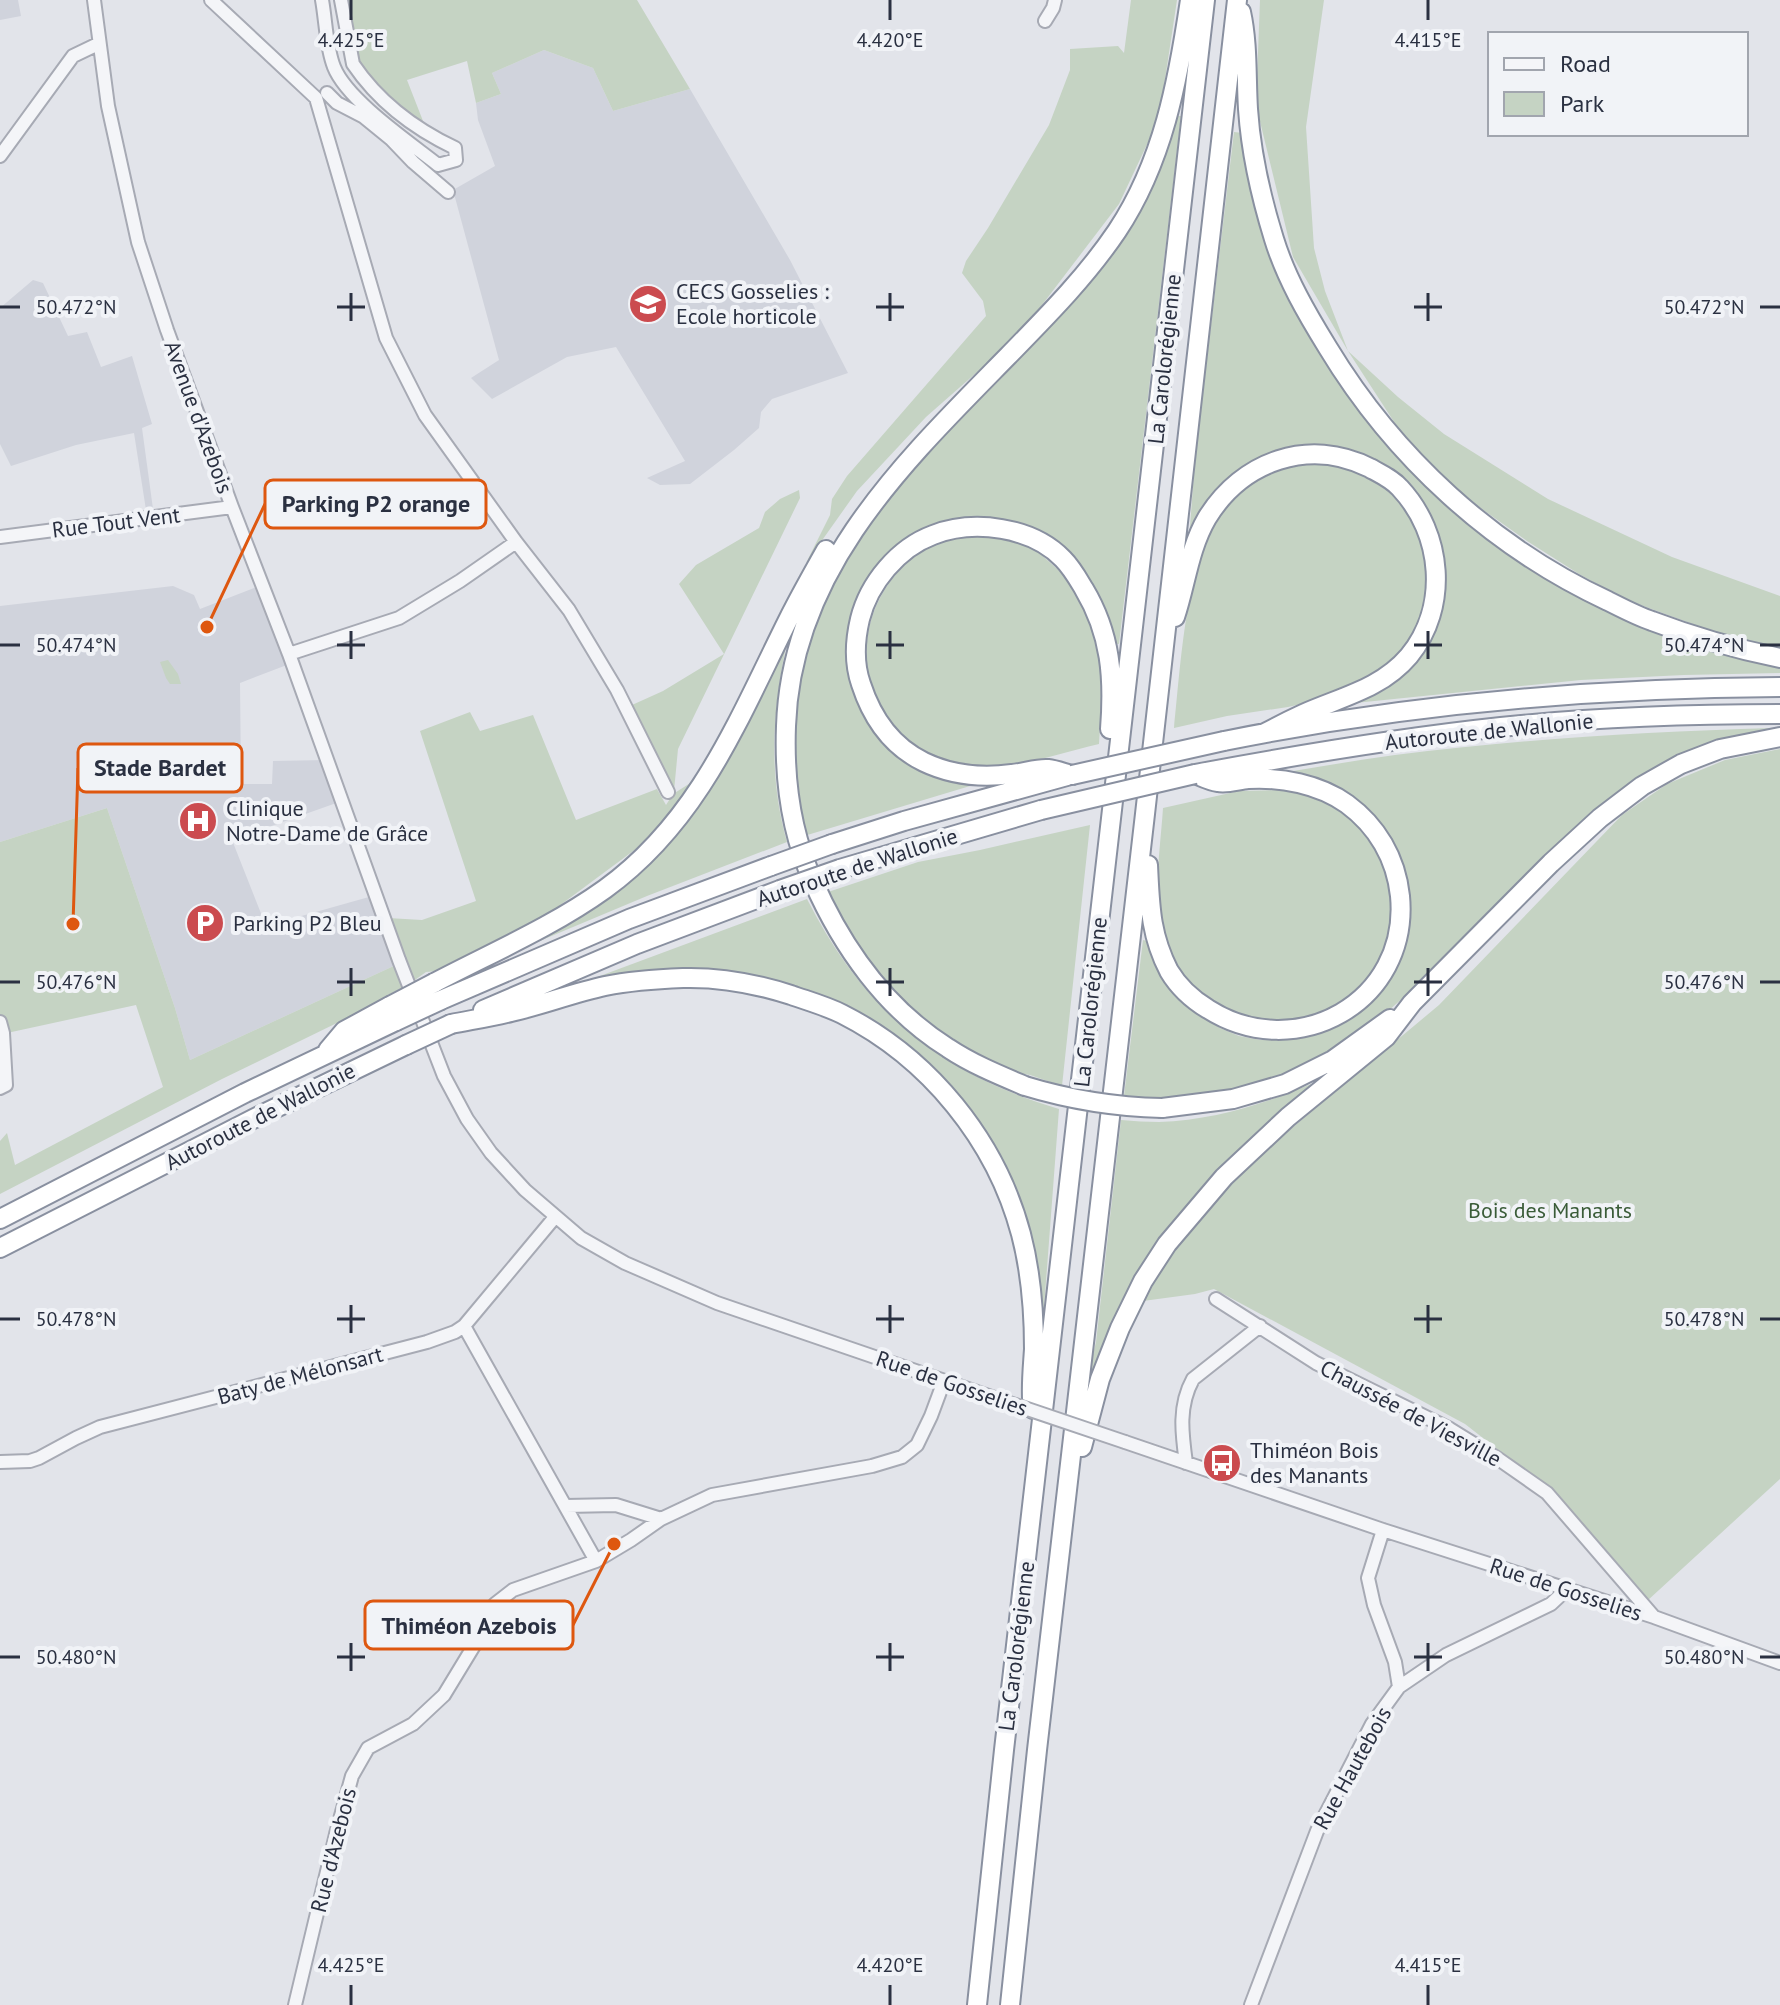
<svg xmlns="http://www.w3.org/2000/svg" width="1780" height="2005" font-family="'PT Sans',sans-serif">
<rect width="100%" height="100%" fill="#e2e4ea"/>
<path fill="#d0d3dc" d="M0,0H18L21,16L0,20Z
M544,50L593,68L613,111L690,89L790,260L848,373L772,399L761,412L759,428L734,450L690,484L660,485L647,478L685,461L616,347L567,357L492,399L471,378L499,360L453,190L495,166L478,120L476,103L501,94L492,73Z
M33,280L43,283L68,336L87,332L101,367L132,356L152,424L142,428L153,509L146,510L134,433L76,445L11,466L0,444V308Z
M262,585L292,663L240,683L241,784H272L273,761L327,760L342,801L232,840L266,926L376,895L398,964L190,1060L175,1008L107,808L0,842V606L173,586L194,595L200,609Z"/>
<path fill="#c5d3c3" d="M344,0H637L690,89L613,111L593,68L544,50L492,73L501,94L476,103L467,61L407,80L423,121L407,120L356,67Z
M1131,0H1177L1159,119L1119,204L1029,322L984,366L926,417L857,491L806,563L830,515L832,499L847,476L986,316L983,301L962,273L966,261L988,228L1049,125L1070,70V49L1118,46L1124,53Z
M1260,0H1324L1306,127L1314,248L1325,291L1348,351L1398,397L1444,434L1548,499L1672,557L1780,596V647L1760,644L1709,630L1624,599L1579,574L1527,541L1465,497L1435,469L1398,428L1348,351L1293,257L1256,105Z
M1178,116H1181L1119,644L1112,643L1055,546L964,522L887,560L852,639L883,737L990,780L804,836L799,813L792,736L803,659L827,588L864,527L926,452L1087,286L1130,226L1155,180Z
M1234,132L1243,133L1277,265L1443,501L1479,533L1520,559L1780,666V673L1684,675L1581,680L1355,703L1385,688L1410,667L1440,544L1373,462L1264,458L1189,540L1195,459Z
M1295,462L1342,464L1392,489L1423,533L1430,586L1417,632L1395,660L1362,684L1323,699L1288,707L1227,716L1174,728C1181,666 1186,543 1231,498C1249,480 1272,472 1295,462Z
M799,490L800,498L678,749L674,791L632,705L663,691L724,654L679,584L696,565L759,528L765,512L780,499Z
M982,535C996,537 1011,539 1024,544C1036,549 1045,558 1054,566C1106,611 1103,682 1099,744C1053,755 1008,772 961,765C947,763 933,756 921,749C860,714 850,633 892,579C902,567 914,554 929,547C945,539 964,537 982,535Z
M789,633C773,704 767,771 787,842L647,896L499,958L636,872Z
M168,660L178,674L181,684H170L166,678L160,662Z
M470,712L480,731L533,715L576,820L657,789L666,805L673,794L692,782L652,837L528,929L451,970L426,972L412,982L388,918L422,920L476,901L420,731Z
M1772,728L1706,746L1671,761L1370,1027C1315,1062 1264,1088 1198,1098C1175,1101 1148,1097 1124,1096L1143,940L1147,941L1160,972L1176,997L1194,1012L1220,1028L1239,1036L1261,1040H1289L1320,1033L1351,1017L1375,996L1398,957L1408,931L1407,890L1376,821L1281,773C1319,767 1357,760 1395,755C1520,739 1646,732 1772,728Z
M1780,749V1479L1647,1601L1555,1494L1465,1424L1214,1289L1195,1294L1143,1301L1159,1271L1180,1242L1225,1189L1268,1148L1439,1005L1622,815L1667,784L1725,760Z
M1279,790C1289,792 1300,793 1309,795C1343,805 1376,834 1385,868C1395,900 1394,932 1379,962C1364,991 1329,1015 1298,1022C1277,1026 1233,1018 1215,1007C1211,1004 1206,999 1202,995C1186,982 1172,966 1166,947C1151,903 1160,854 1163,808L1239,791Z
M107,808L175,1008L190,1060L398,964L403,987L386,996L384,1000L222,1079L0,1194V1141L7,1133L15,1165L163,1087L136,1005L7,1033L0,1022V842Z
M1090,825L1062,1086L1030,1075L1009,1072L987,1062L949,1039L917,1014L881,979L858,951L825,893L918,862L980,850Z
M807,899C863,1010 941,1074 1059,1109L1044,1308H1038L1015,1199L906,1049L755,980L565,989Z
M1327,1077L1155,1251L1084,1418L1087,1379L1096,1342L1121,1120C1134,1121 1147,1122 1159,1122C1218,1120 1274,1101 1327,1077Z"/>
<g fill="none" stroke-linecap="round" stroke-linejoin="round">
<defs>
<path id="minor" d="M94,0L108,106L138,242L167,330L232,507L289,654L399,960L444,1076L467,1119L491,1153L525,1190L581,1238L625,1263L717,1303L974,1391
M211,0L316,98
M322,0C326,22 326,47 334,67C347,100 409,142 438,165L456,160L455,148C415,129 378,101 353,64L341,0
M1045,21L1053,8L1055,0
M327,93L337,103L364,117L391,139L413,162L448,192
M316,98L386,338L425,415L516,542L569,610L617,690L668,792
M0,156L73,56L98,44
M0,537L232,507
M289,654L399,618L460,581L516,542
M0,1022L3,1033L6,1085L0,1088
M1216,1299L1316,1363L1450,1429L1497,1458L1547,1493L1654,1617
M464,1326L596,1561
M1125,1442L1383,1530L1654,1617L1780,1663
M0,1462L30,1461L39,1458L76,1438L100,1427L427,1342L455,1332L464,1326L555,1217
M1186,1463C1182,1434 1178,1406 1193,1379L1260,1326
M566,1506L616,1505L661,1519
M1383,1530L1368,1578L1374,1605L1395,1662L1399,1687
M295,2005L336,1834L352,1776L368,1748L413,1724L444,1695L475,1644L495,1604L513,1590L596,1561L631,1540L661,1519L712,1495L872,1466L902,1457L917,1445L931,1416L944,1381
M1251,2005L1317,1831L1372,1724L1399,1687L1446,1655L1551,1604L1567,1589"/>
<path id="highway" d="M1241,12C1248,44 1246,76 1248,109C1251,154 1261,197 1274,239C1286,278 1307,314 1328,348C1394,457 1492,547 1608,601C1622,608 1637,616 1652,621C1694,637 1736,649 1780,658
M1175,617C1186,584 1189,549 1207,518C1242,461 1309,437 1370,468C1381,474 1392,479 1400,488C1443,534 1449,607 1409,656C1381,689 1341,697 1303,714C1290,720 1278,726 1265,733
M1224,741C1407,704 1594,688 1780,687
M1195,774C1297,755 1398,738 1501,727C1594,717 1687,714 1780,714
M1072,775C1064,773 1056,770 1048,769C1037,768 1024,773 1012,774C982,778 951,775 924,762C891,746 872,718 861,684C854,664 855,640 860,619C869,583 898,548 933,535C974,519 1032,527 1063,559C1072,568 1078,579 1084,589C1111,634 1114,678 1110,729
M832,844L904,821L1067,776
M1148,865C1150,905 1150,934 1169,971C1178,986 1193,1000 1208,1009C1296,1065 1410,1002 1400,896C1396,858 1377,826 1347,804C1319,784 1281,777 1248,779C1238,780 1227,784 1218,782C1210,781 1202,777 1195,774
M840,869L1041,810
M434,983C491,953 552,927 605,889C699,821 738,720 788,620C800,596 813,573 826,550
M441,1000L629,919L771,866
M483,1010L637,944L780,890
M451,1024C471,1020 491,1017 511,1012C542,1005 573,993 605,986C630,981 657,979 683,978C719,977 757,984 791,995C808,1001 826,1006 842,1014C929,1058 996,1140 1021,1234C1031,1272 1034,1310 1034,1349C1033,1366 1030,1393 1033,1409
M328,1050L344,1031L390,1006
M1025,1086C999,1075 972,1064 948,1048C886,1009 842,947 813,881C791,833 784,779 786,726C791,569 905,461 1008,356C1047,316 1086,277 1117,231C1163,162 1178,81 1190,0
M1162,1108L1233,1099L1285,1084L1333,1060L1390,1019
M0,1219L245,1093L396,1021
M0,1248L255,1118L406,1045
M1082,1447L1100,1379L1120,1328L1143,1281L1167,1244L1224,1177L1288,1117L1386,1037L1412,1003L1551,863L1600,818L1642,786L1681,764L1720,749L1780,737
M977,2005L1004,1750L1205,0
M1010,2005L1037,1750L1145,814L1237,0"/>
</defs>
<use href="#minor" stroke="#a7aab4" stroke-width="16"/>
<use href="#highway" stroke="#8990a0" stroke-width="22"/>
<use href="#minor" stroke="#f4f5f8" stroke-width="12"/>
<use href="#highway" stroke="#fff" stroke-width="18"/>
<defs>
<path id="minor-bridge" d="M974,1391L1125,1442"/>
<path id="highway-bridge" d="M1072,775L1224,741
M1041,810L1195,774
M771,866L832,844
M780,890L840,869
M390,1006L434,983
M396,1021L441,1000
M406,1045L451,1024
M1025,1086C1071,1100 1114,1107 1162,1108"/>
</defs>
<use href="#minor-bridge" stroke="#a7aab4" stroke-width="16" stroke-linecap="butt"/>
<use href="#highway-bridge" stroke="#8990a0" stroke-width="22" stroke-linecap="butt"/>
<use href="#minor-bridge" stroke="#f4f5f8" stroke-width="12"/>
<use href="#highway-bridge" stroke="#fff" stroke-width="18"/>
</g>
<path fill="none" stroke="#2a3041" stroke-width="3" d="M351,0V20M890,0V20M1428,0V20M351,293V321M890,293V321M1428,293V321M0,307H20M337,307H365M876,307H904M1414,307H1442M1760,307H1780M351,631V659M890,631V659M1428,631V659M0,645H20M337,645H365M876,645H904M1414,645H1442M1760,645H1780M351,968V996M890,968V996M1428,968V996M0,982H20M337,982H365M876,982H904M1414,982H1442M1760,982H1780M351,1305V1333M890,1305V1333M1428,1305V1333M0,1319H20M337,1319H365M876,1319H904M1414,1319H1442M1760,1319H1780M351,1643V1671M890,1643V1671M1428,1643V1671M0,1657H20M337,1657H365M876,1657H904M1414,1657H1442M1760,1657H1780M351,1985V2005M890,1985V2005M1428,1985V2005"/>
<defs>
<symbol id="school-disc" viewBox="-11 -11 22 22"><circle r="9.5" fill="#cb4b4f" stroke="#f1f3f7"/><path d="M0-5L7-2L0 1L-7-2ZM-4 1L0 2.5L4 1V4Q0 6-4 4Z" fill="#fff"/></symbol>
<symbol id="hospital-disc" viewBox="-11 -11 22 22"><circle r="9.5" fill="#cb4b4f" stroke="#f1f3f7"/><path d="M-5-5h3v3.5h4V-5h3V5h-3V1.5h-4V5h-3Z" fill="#fff"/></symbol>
<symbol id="parking-disc" viewBox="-11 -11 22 22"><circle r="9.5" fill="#cb4b4f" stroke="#f1f3f7"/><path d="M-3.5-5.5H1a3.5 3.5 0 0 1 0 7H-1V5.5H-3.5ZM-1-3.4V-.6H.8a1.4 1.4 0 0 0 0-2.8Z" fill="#fff"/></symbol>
<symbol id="bus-disc" viewBox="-11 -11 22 22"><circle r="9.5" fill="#cb4b4f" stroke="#f1f3f7"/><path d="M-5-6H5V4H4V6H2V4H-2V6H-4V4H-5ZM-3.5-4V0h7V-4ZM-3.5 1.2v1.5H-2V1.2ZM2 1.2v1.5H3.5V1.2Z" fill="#fff"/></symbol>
</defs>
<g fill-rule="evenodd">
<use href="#school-disc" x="626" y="282" width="44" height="44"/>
<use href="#hospital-disc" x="176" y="799" width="44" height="44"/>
<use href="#parking-disc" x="183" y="901" width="44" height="44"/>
<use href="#bus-disc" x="1200" y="1441" width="44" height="44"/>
</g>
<g text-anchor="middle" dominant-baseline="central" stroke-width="8" stroke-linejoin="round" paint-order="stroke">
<g font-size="22" fill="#2a3041" stroke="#f1f3f7" text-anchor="start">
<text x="676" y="291">CECS Gosselies :<tspan x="676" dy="25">Ecole horticole</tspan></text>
<text x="226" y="808">Clinique<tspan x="226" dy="25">Notre-Dame de Grâce</tspan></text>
<text x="233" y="923">Parking P2 Bleu</text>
<text x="1250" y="1450">Thiméon Bois<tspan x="1250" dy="25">des Manants</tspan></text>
</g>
<g font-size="22" fill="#2a3041" stroke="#f1f3f7">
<text transform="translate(1164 359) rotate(-84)">La Carolorégienne</text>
<text transform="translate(199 417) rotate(70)">Avenue d'Azebois</text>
<text transform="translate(116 522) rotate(-7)">Rue Tout Vent</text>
<text transform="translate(1489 731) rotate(-6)">Autoroute de Wallonie</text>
<text transform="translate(857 867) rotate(-18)">Autoroute de Wallonie</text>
<text transform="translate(1090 1002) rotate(-84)">La Carolorégienne</text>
<text transform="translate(260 1116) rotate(-27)">Autoroute de Wallonie</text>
<text transform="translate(300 1375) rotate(-15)">Baty de Mélonsart</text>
<text transform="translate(952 1383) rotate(19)">Rue de Gosselies</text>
<text transform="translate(1411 1413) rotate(28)">Chaussée de Viesville</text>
<text transform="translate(1566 1589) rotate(18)">Rue de Gosselies</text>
<text transform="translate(1016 1646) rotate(-83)">La Carolorégienne</text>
<text transform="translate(1352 1768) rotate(-61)">Rue Hautebois</text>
<text transform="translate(333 1850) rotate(-76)">Rue d'Azebois</text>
</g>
<g font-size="22" fill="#3a5c38" stroke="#f1f3f7">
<text x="1550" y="1210">Bois des Manants</text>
</g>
</g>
<g font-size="20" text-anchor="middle" fill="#2a3041" stroke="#f1f3f7" stroke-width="8" stroke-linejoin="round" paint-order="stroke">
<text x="351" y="47">4.425°E</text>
<text x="890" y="47">4.420°E</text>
<text x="1428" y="47">4.415°E</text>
<text x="1704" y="314">50.472°N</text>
<text x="76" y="314">50.472°N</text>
<text x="1704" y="652">50.474°N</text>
<text x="76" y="652">50.474°N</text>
<text x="1704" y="989">50.476°N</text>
<text x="76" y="989">50.476°N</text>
<text x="1704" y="1326">50.478°N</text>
<text x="76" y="1326">50.478°N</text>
<text x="1704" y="1664">50.480°N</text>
<text x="76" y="1664">50.480°N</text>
<text x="351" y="1972">4.425°E</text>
<text x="890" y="1972">4.420°E</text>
<text x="1428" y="1972">4.415°E</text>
</g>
<path fill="none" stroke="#de570f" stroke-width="3" d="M207 627L265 504M73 924L78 768M614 1544L573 1625"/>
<g fill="#de570f" stroke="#f1f3f7" stroke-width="3">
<circle cx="207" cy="627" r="8"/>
<circle cx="73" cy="924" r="8"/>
<circle cx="614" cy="1544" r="8"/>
</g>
<g fill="#f1f3f7" stroke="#de570f" stroke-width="3">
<rect x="265" y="480" width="221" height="48" rx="8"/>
<rect x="78" y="744" width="164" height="48" rx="8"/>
<rect x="365" y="1601" width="208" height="48" rx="8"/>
</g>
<g font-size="24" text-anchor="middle" font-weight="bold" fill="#2a3041">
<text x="376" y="512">Parking P2 orange</text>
<text x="160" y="776">Stade Bardet</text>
<text x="469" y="1634">Thiméon Azebois</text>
</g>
<rect x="1488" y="32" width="260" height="104" fill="#f1f3f7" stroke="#a1a5ae" stroke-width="2"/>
<rect x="1504" y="58" width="40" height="12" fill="#f4f5f8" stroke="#a1a5ae" stroke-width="2"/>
<text x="1560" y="72" font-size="24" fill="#2a3041">Road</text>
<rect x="1504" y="92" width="40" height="24" fill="#c5d3c3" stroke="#a1a5ae" stroke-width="2"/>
<text x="1560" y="112" font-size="24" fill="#2a3041">Park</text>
</svg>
